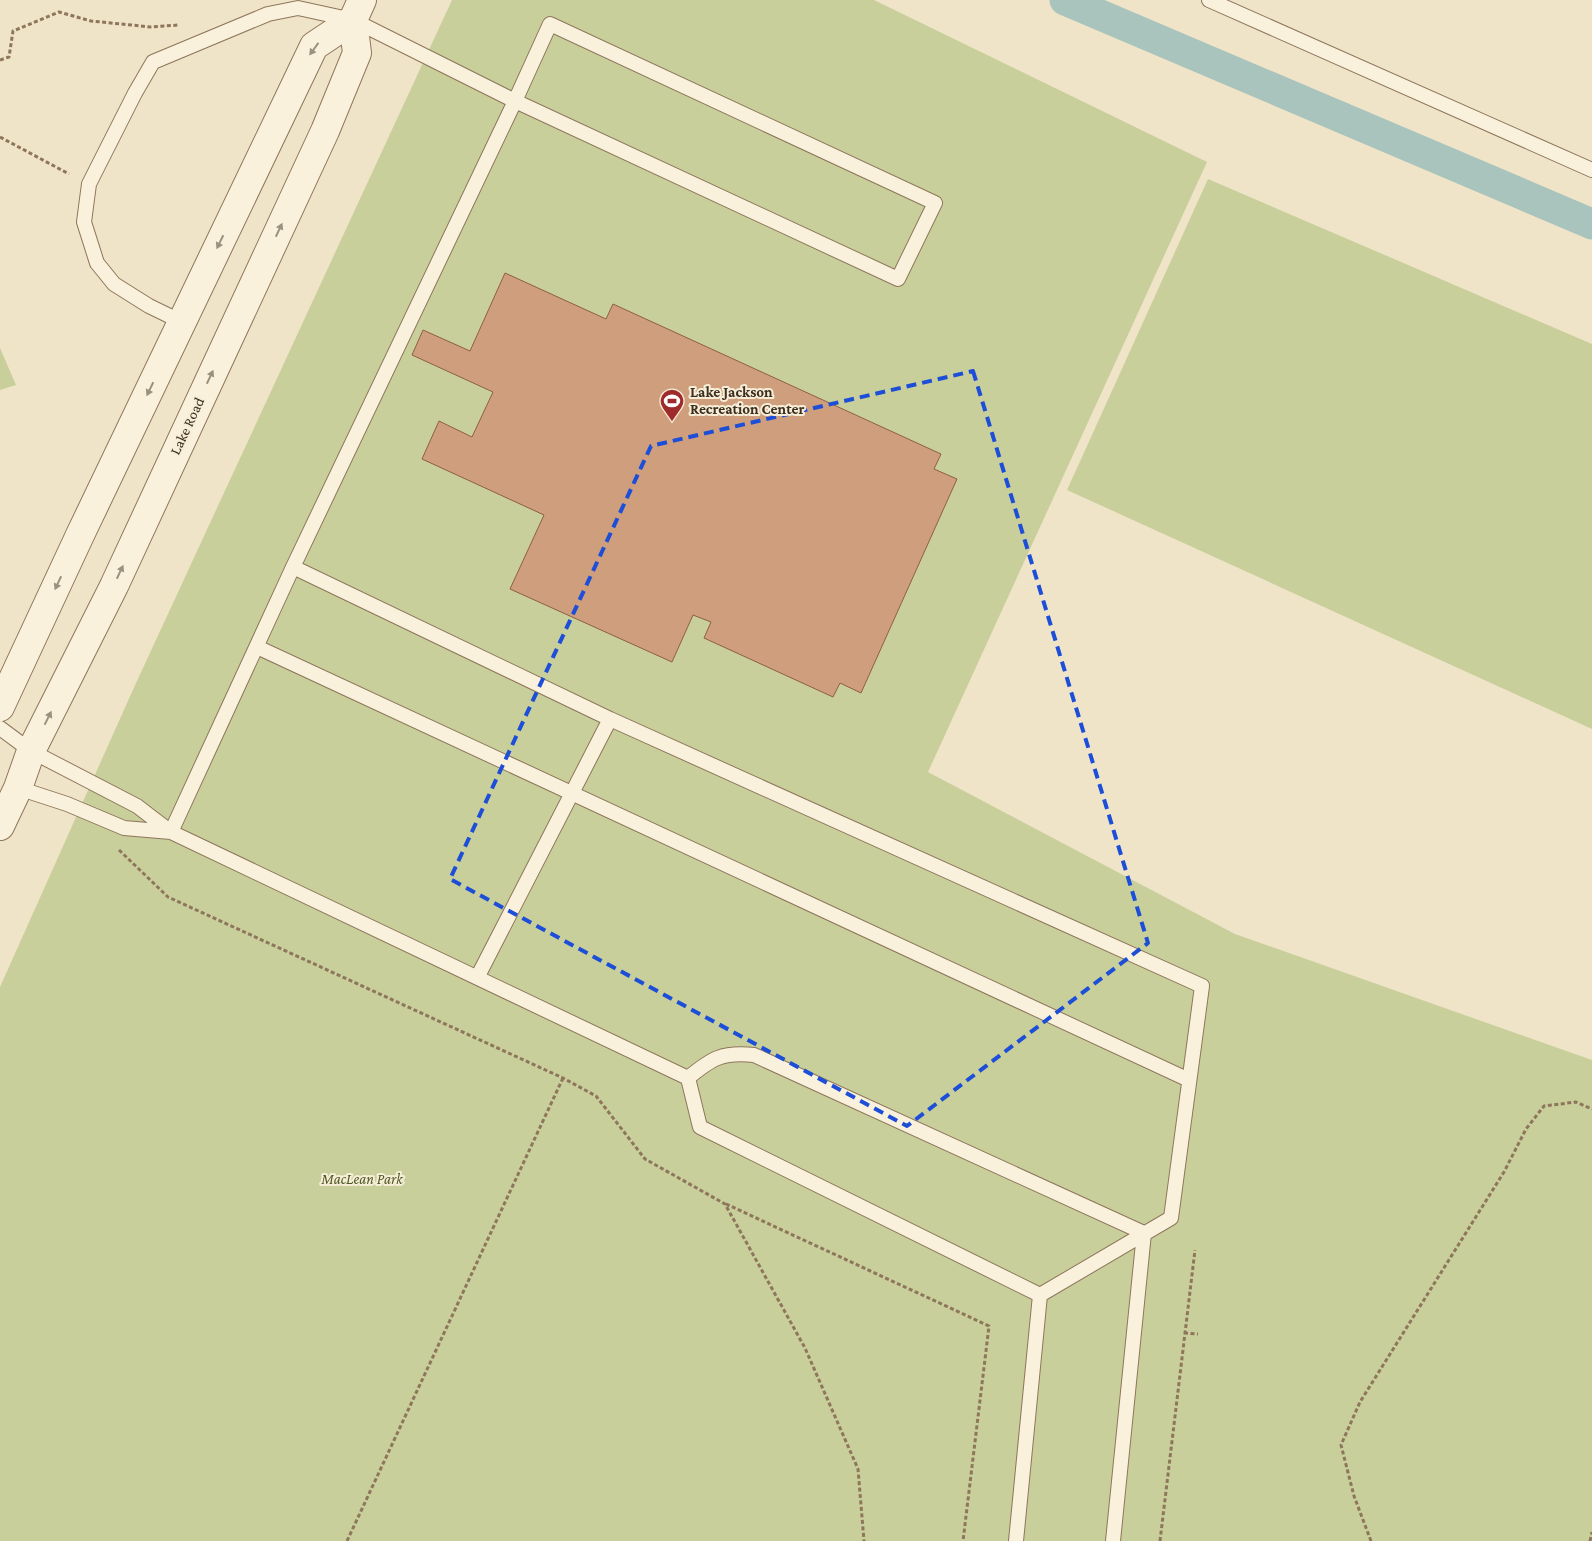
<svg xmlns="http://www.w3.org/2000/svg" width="1592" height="1541" font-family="'Crimson Pro',serif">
<rect width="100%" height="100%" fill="#f0e4c8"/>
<path fill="#c9cf9b" d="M452,0H874L1207,162L928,772L1235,934L1592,1060V1541H0V987L136,683Z
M1208,179L1592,344V729L1067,490Z
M0,348L16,385L0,390Z"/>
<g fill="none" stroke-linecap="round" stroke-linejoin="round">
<path stroke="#a9c4bc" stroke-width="31" d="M1065,0L1592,224"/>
</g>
<path fill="#cf9f7d" stroke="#8d5f41" d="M505,273L606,319L613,304L941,454L934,469L957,479L861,693L840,683L833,697L704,638L711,622L693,615L672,662L510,589L544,515L422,459L439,421L472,437L493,392L412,355L423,330L470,351Z"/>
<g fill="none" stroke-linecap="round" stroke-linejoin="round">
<defs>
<path id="service" d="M1209,0L1592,170
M550,24L935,203L898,279L515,101Z
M293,567L610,719L1202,986L1171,1218L1040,1295
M257,647L1189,1080
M0,728L31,751L137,806L171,832L293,567L515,101L353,20L298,8L268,14L153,62L135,93L89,184L84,222L97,263L114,284L149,306L182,322
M18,788L67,804L124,828L171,832L688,1078
M478,976L610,719
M688,1078C712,1058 722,1052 754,1055L1144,1233L1113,1541
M688,1078L700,1127L1040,1295L1016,1541"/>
<path id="tertiary" d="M0,707L80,535L314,46L353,20L362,0
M0,826L18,788L31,751L114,586L325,131L357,53L353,20"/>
</defs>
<use href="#service" stroke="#8d765c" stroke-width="16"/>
<use href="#tertiary" stroke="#8d765c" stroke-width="30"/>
<path stroke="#8d765c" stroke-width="3" stroke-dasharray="4 2.5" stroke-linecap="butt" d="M0,60L9,57L13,31L59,12L91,21L151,27L179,25
M0,137L69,174
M119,850L168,897L563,1078L596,1096L645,1159L725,1204L805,1348L858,1469L864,1541
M726,1204L989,1326L963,1541
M1184,1333L1198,1334
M347,1541L563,1078
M1160,1541L1195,1250
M1371,1541L1354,1496L1341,1445L1360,1402L1504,1172L1526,1129L1544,1106L1576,1102L1592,1109
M1590,1541L1592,1532"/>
<use href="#service" stroke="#faf1dc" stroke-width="14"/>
<use href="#tertiary" stroke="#faf1dc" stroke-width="28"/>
</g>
<defs><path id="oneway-solid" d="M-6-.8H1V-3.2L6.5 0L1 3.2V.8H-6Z" transform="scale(1.25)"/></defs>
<g fill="#9c907e">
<use href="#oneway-solid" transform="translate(314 49) rotate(126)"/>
<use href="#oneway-solid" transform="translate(279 230) rotate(-65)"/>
<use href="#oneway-solid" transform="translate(220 242) rotate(116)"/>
<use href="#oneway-solid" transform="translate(210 377) rotate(-65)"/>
<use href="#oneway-solid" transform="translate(150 389) rotate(116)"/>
<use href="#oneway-solid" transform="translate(120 572) rotate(-65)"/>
<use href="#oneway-solid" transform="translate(58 583) rotate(115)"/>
<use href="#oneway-solid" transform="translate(48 718) rotate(-63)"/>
</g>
<path fill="none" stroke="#1d4ed8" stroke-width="4" stroke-dasharray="10 6" stroke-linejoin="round" d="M973,371L1148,943L907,1126L450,879L651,446Z"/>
<defs>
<symbol id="stadium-pin" viewBox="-11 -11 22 30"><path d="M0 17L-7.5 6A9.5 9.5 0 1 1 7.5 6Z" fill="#9e2a2b" stroke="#f7eed8"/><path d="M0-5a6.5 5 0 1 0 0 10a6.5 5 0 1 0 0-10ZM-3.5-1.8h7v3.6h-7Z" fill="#fff"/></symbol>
</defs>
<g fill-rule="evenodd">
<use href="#stadium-pin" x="658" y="387" width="28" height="38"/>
</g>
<g text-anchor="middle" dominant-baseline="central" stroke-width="4" stroke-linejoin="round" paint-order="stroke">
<g font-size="15" font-weight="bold" fill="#3d2e20" stroke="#f7eed8" text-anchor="start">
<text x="690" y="392">Lake Jackson<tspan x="690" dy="17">Recreation Center</tspan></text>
</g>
<g font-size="15" fill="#3d2e20" stroke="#f7eed8">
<text transform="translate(187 426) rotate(-65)">Lake Road</text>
</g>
<g font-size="15" font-style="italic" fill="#4d5a26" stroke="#f7eed8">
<text x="362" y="1179">MacLean Park</text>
</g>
</g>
</svg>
